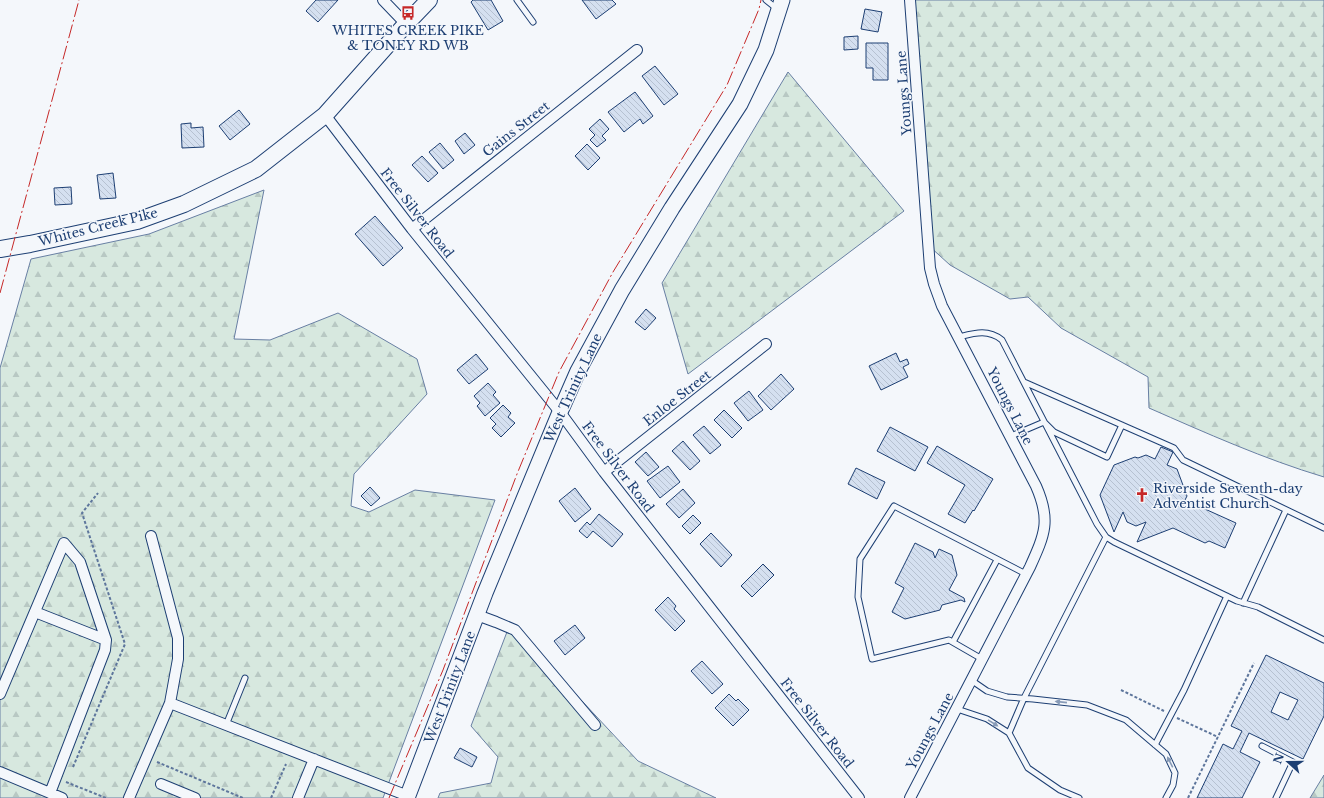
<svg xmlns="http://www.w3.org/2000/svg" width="1324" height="798" font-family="'Libre Baskerville',serif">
<defs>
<pattern id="forest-firs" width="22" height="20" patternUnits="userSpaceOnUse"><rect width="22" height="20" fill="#d7e8df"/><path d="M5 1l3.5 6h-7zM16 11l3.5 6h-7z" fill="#b8c8c3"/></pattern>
<pattern id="building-back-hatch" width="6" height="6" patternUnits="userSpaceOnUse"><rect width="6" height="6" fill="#d5e0f0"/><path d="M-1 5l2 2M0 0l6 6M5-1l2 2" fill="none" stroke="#b6c1d1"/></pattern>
</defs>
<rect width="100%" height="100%" fill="#f4f7fb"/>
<path fill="url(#forest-firs)" stroke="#687fa3" d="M911,0H1324V477C1264,459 1206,433 1149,408L1148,377L1061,328L1028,297L1010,299L950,265L928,245Z
M788,72L904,211L688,374L662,283Z
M264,190L234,339L270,340L338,313L417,359L427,394L354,474L351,506L369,512L415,490L495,500L383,798H0V368L31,259L149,234Z
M510,624L638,761L716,798H438L440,793L491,783L498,757L471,726Z
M1324,775V798H1310Z"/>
<path fill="url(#building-back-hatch)" stroke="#1d3f73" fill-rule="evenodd" d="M316,0H338L318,22L306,11Z
M473,0H491L503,21L488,30L471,2Z
M582,0H612L616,4L596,19Z
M865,9L882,12L878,32L861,29Z
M858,36V49L844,50V37Z
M866,43H888V80H873V68H866Z
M655,66L678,94L664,105L642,76Z
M635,92L653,116L643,124L640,119L624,132L608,112Z
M239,110L250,124L230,140L219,126Z
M600,119L609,129L602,136L606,140L597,147L590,140L595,135L589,129Z
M191,123V128L203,127L204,147L182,148L181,124Z
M465,133L475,145L464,154L455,141Z
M440,143L454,160L443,169L429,152Z
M587,144L600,158L588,170L575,156Z
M422,156L438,173L428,182L412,165Z
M113,173L116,198L100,199L97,175Z
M71,187L72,204L55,205L54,188Z
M375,216L403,248L383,266L355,234Z
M646,309L656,318L645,330L635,322Z
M896,353L900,362L907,359L909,364L903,367L908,377L881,390L869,366Z
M476,354L488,369L469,384L457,370Z
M781,374L794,389L771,410L758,396Z
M488,383L496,392L493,395L500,403L485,416L477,406L480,403L474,396Z
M749,391L763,410L748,421L734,403Z
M503,405L511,413L508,417L515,423L501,437L492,428L496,424L490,418Z
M724,410L742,428L732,438L714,420Z
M704,426L721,445L710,454L693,435Z
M890,427L928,447L915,471L877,451Z
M683,441L700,461L690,470L672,451Z
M937,446L993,479L974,511L973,510L965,523L948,514L965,485L927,463Z
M1161,447L1173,452L1167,465L1177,469L1187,496L1185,500L1236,523L1225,548L1209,541L1205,543L1173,528L1137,542L1146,522L1136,526L1127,522L1123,512L1114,532L1100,495L1114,465L1135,457L1138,458L1146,455L1155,459Z
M646,452L659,467L648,476L635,462Z
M668,466L680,482L660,498L647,481Z
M856,468L885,482L877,499L848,484Z
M370,487L380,498L371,506L361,496Z
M575,488L591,509L575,522L559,501Z
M683,489L695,503L679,518L666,504Z
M599,514L623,534L612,547L593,531L587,538L579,531L587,522L590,525Z
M693,515L701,523L690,534L682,526Z
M711,533L732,555L721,567L700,544Z
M915,543L933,552L935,558L939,549L952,555L957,575L949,590L964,598L965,602L961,600L942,605L940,610L905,619L892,612L904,588L895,583Z
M763,564L774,575L752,597L741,586Z
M668,597L676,606L674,609L685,621L675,631L655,610Z
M575,625L585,638L565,655L554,641Z
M1266,655L1324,683V716L1303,759L1249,733L1240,752L1260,762L1242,798H1197L1223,744L1233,749L1242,731L1231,726ZM1280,692L1298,700L1288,720L1271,712Z
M702,661L723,684L712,694L691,671Z
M729,694L736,701L738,699L749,710L733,726L715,708Z
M460,748L477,757L472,767L454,758Z"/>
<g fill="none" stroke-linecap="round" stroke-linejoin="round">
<defs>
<path id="lane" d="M517,0L533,22
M766,0L776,8
M959,337C975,333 988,329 1002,340L1097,524L1106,537L1114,542L1237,601L1258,607L1324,640
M1024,382L1174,448L1183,460L1324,528
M1011,436L1044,422L1054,432L1107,457L1122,425
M1243,603L1286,510
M953,642L997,560
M982,659L949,640L872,659L858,597L860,559L894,506L1026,574
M971,680L987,691L1007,697L1033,699L1087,705L1126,720L1166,754L1175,773L1173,785L1166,798
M957,709L987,719L1009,733L1028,768L1060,790L1079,798
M226,725L245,678
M1009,733L1024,698L1106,537
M1155,745L1184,690L1227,596
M1262,746L1293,762L1276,798"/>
<path id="street" d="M383,0L406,24
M325,115L412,229L560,412L604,472L859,798
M412,229L637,50
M604,472L766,344
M151,536L178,638V659L170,703
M35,612L106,640
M477,615L496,622L515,630L595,725
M0,694L64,543L80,562L106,640L105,650L50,793
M0,772L62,798
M161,784L195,798
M129,798L170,703L408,796
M298,798L314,759
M910,798L1030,567C1045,534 1051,520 1036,486L942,306L934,284L930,268L910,0"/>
<path id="secondary" d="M407,798L485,593L560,412L578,371L622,290L672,208L740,104L766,50L782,0"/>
<path id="primary" d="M0,249L30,244L137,221L184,204L256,169L325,115L406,24L429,0"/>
</defs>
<use href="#lane" stroke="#1d3f73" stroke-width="7"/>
<use href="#street" stroke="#1d3f73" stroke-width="12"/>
<use href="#secondary" stroke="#1d3f73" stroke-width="17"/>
<use href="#primary" stroke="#1d3f73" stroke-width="18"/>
<path stroke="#5e769c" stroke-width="2" stroke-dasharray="3 2" stroke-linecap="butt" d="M1121,690L1164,711
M1177,718L1218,737
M157,762L243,798
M73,767L125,644L82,513L98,493
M66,782L106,798
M271,798L286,764
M1188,798L1254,663"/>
<use href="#lane" stroke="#f4f7fb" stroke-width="5"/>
<use href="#street" stroke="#f4f7fb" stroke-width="10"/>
<use href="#secondary" stroke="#f4f7fb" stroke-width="15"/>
<use href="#primary" stroke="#f4f7fb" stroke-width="16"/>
<path stroke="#c62828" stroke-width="1" stroke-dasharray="14 3 2 3" stroke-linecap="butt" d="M0,293L79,0
M389,798L443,670L517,474L559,372L613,272L727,85L759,9L761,0"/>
</g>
<defs><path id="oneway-solid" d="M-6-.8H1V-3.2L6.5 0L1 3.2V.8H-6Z"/></defs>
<g fill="#889bb7">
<use href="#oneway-solid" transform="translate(1061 702) rotate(-174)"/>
<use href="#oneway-solid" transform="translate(993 723) rotate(32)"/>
<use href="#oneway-solid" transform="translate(1170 762) rotate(-117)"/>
</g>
<defs>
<symbol id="bus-bare" viewBox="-9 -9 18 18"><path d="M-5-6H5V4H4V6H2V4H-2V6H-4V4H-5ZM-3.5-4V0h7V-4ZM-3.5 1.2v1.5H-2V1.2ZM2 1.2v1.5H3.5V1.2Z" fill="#c62828" stroke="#f4f7fb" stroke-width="2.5" paint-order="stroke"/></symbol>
<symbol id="church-bare" viewBox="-9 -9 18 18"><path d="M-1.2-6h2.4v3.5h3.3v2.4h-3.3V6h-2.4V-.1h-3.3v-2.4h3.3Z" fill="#c62828" stroke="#f4f7fb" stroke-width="2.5" paint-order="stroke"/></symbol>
</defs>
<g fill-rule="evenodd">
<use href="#bus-bare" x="398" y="3" width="20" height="20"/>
<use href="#church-bare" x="1132" y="485" width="20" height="20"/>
</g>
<g text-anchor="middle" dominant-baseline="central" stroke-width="3" stroke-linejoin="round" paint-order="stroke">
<g font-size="13" fill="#1d3f73" stroke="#f4f7fb">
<text x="408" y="30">WHITES CREEK PIKE<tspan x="408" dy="15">&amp; TONEY RD WB</tspan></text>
<text x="1153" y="488" text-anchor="start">Riverside Seventh-day<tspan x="1153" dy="15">Adventist Church</tspan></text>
</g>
<g font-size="13" fill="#1d3f73" stroke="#f4f7fb">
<text transform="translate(904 93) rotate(-94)">Youngs Lane</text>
<text transform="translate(516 129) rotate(-38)">Gains Street</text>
<text transform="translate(417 213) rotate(52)">Free Silver Road</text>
<text transform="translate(98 227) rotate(-14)">Whites Creek Pike</text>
<text transform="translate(573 388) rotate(-65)">West Trinity Lane</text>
<text transform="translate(677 398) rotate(-38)">Enloe Street</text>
<text transform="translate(1010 406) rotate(63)">Youngs Lane</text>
<text transform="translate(618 467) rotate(53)">Free Silver Road</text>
<text transform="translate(450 687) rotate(-69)">West Trinity Lane</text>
<text transform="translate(817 723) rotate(52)">Free Silver Road</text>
<text transform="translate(930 731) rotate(-62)">Youngs Lane</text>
</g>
</g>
<g transform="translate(1288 762) rotate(291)" stroke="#f4f7fb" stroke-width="3" paint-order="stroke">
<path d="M0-3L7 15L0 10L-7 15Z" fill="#1d3f73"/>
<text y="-6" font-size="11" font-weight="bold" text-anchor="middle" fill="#1d3f73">N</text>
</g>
</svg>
